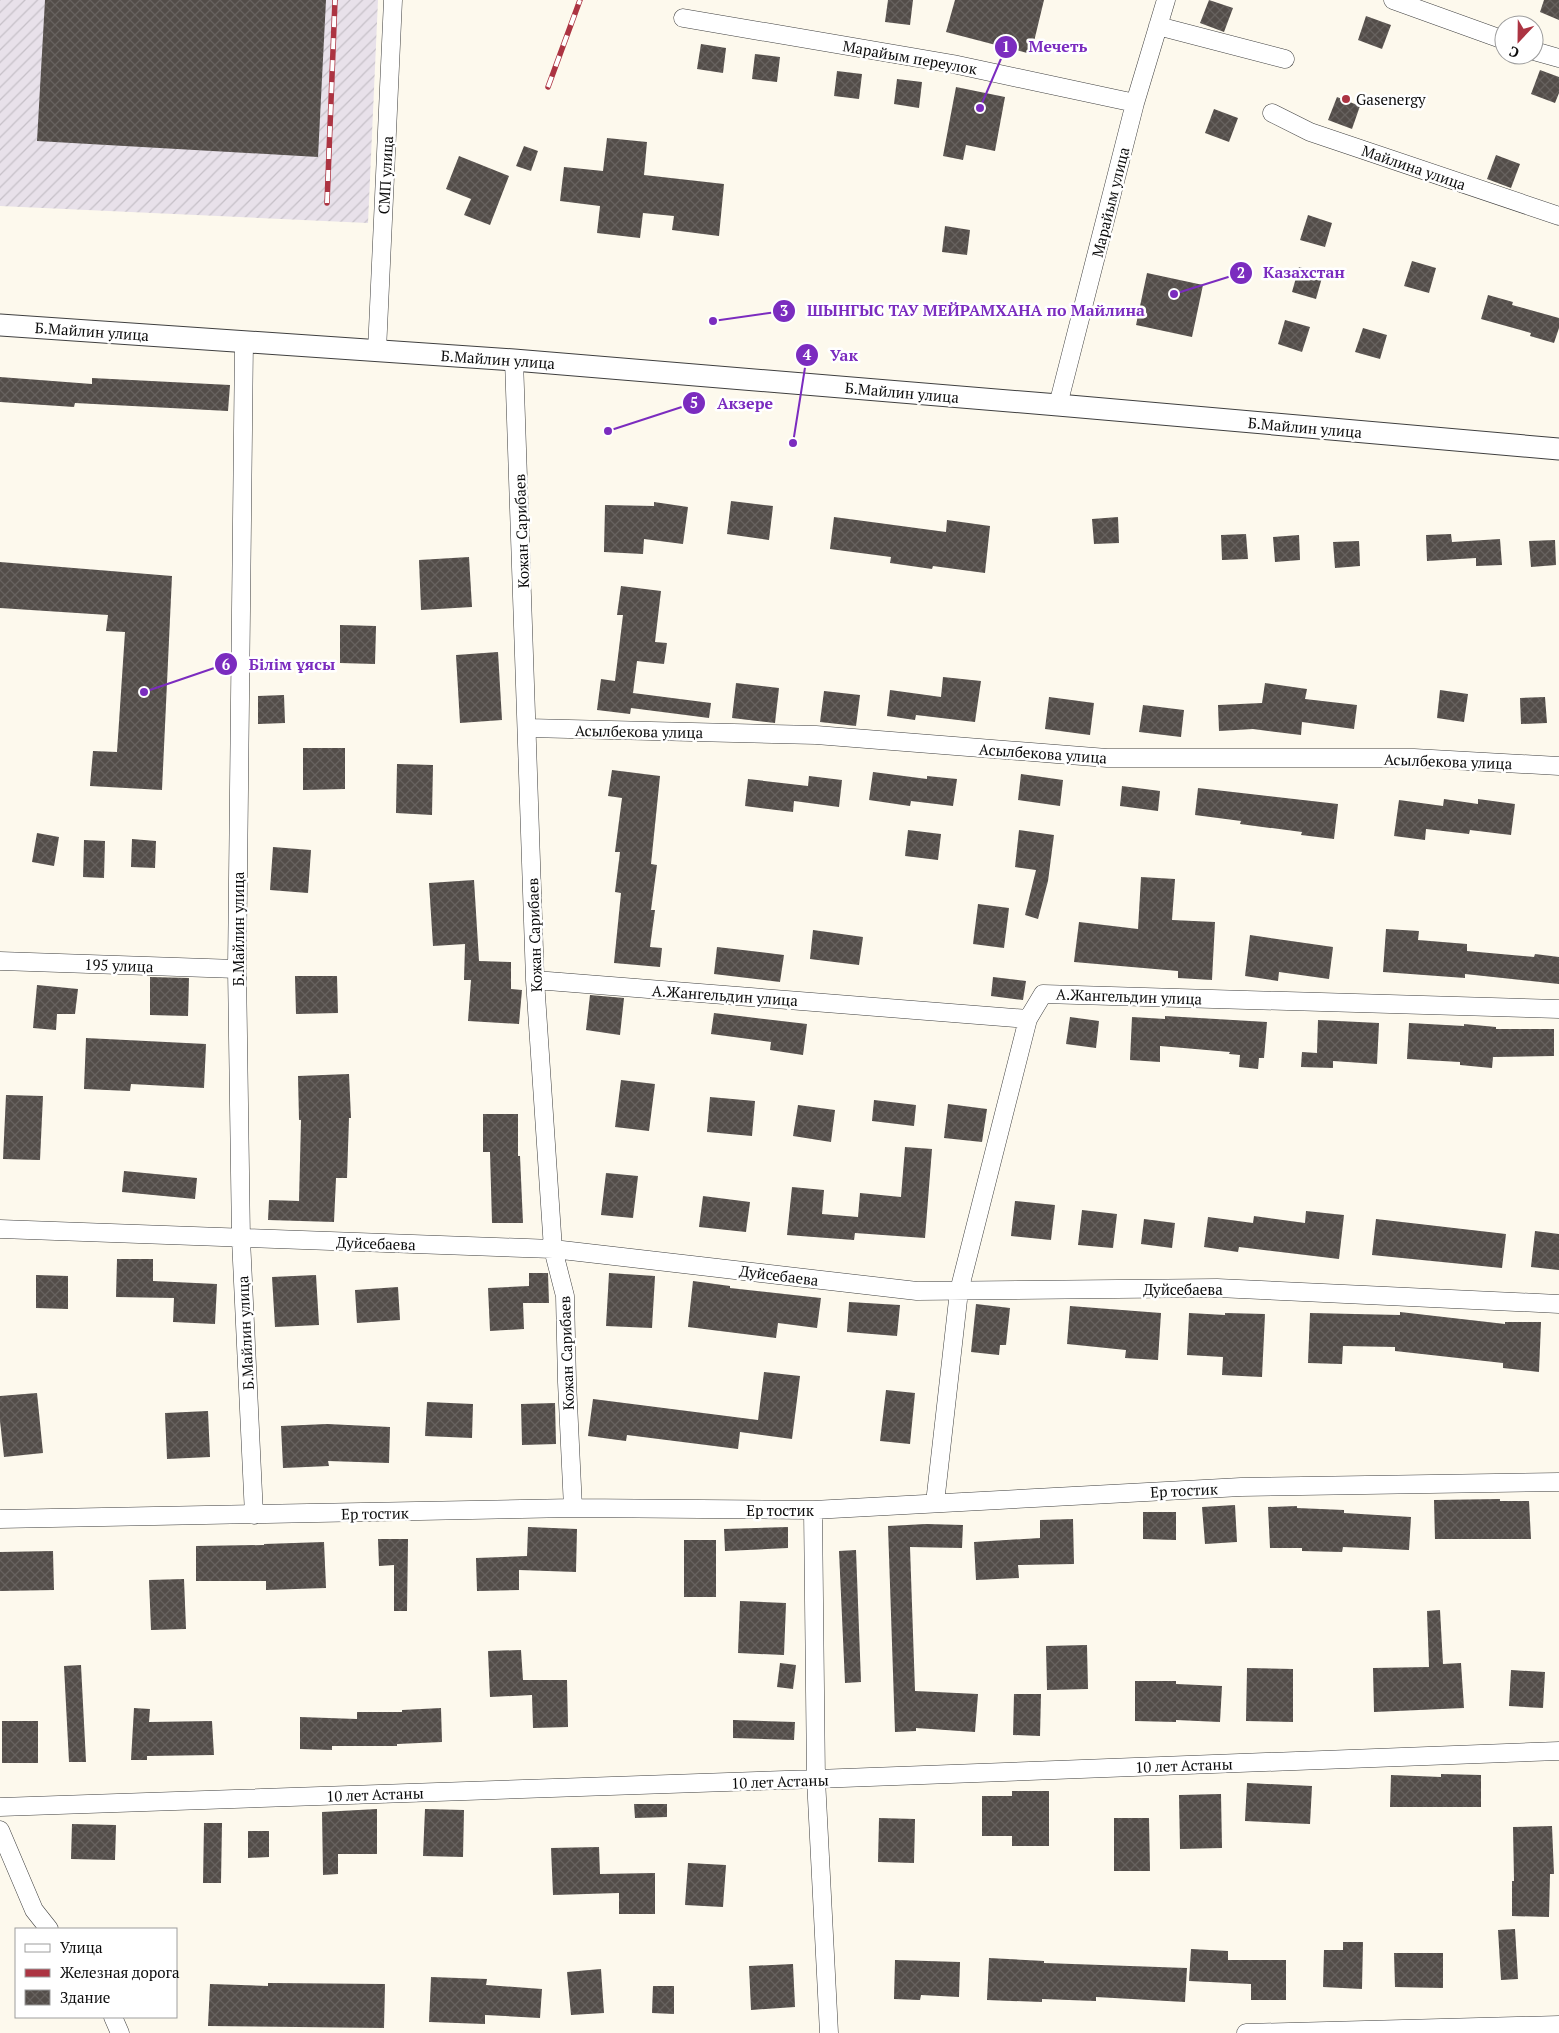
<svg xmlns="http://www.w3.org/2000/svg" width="1559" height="2033" font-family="'PT Serif',serif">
<defs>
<pattern id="industrial-furrows" width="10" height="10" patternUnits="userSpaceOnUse" patternTransform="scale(1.25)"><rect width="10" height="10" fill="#e8e1ea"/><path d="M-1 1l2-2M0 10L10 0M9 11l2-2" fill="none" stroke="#c6c0c8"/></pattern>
<pattern id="building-cross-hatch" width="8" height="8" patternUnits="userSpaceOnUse" patternTransform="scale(1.25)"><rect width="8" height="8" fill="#534d49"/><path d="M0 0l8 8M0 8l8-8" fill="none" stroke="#67625f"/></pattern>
</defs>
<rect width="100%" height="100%" fill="#fdf9ed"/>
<path fill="url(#industrial-furrows)" d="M0,0H378L368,223L0,206Z"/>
<path fill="url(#building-cross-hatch)" d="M45,0H326L318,157L37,141Z
M888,0H913L910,25L885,22Z
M955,0H1044L1031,54L946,32Z
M1209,0L1233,8L1224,32L1200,23Z
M1544,0H1559V20L1540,12Z
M1366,16L1391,25L1382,49L1358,40Z
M701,44L726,48L723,73L697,69Z
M755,54L780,57L777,82L752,79Z
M1540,70L1559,77V93L1555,103L1531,94Z
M837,71L862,74L859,99L834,96Z
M897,79L922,82L919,108L894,104Z
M956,87L1005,97L995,151L966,145L963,160L943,156Z
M1337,97L1360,106L1352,129L1328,120Z
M1214,109L1238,118L1229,142L1205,133Z
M607,138L647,142L644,175L724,184L719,236L672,230L674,216L643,213L640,238L597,233L600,206L560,201L564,167L603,171Z
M524,146L538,151L531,171L516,166Z
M1496,155L1520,164L1511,188L1487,179Z
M459,156L509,176L490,225L464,215L471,199L446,189Z
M1308,215L1332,223L1325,247L1300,240Z
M945,226L970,230L967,255L942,252Z
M1412,261L1436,268L1429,293L1404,286Z
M1299,267L1323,274L1316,299L1292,292Z
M1147,273L1203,285L1192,337L1136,325Z
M1488,295L1513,302L1512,305L1559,318V328L1554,343L1530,336L1531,333L1481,319Z
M1285,320L1310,327L1302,352L1278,344Z
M1363,328L1387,335L1380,359L1355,352Z
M0,377L92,384V378L230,385L228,411L75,403L74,407L0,402Z
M731,501L773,506L769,540L727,534Z
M654,502L688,507L683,544L644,539L643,554L604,552L605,505L654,506Z
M834,517L946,532L947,520L990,526L985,573L933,566L932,569L890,563L891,557L830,549Z
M1118,517L1119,543L1094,544L1092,519Z
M1246,534L1248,559L1222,560L1221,535Z
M1451,534L1452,542L1500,539L1502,565L1476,566V558L1427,561L1426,535Z
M1299,535L1300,560L1275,562L1273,537Z
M1555,540L1556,565L1531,567L1529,541Z
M1359,541L1360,566L1335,568L1333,542Z
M469,557L472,607L421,610L419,560Z
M0,562L172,576L162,790L90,786L93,751L117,752L125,632L106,631L108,615L0,608Z
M621,586L661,591L655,642L667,643L664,664L637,661L633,693L711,703L709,718L631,708L630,714L597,710L601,679L615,681L623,615H617Z
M340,625L376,626L375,664L340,663Z
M498,652L502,720L460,723L456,655Z
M943,677L981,681L975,722L916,715L915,720L887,716L890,690L941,697Z
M736,683L779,688L775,723L732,718Z
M1265,683L1307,689L1305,699L1357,705L1354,729L1302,722L1301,735L1253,729L1219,731L1218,705L1262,703Z
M1440,690L1468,694L1464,722L1437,718Z
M824,691L860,695L856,726L820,722Z
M284,695L285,723L258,724V696Z
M1049,697L1094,703L1090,735L1045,729Z
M1545,697L1547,723L1521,724L1520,698Z
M1143,705L1184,710L1181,737L1139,732Z
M303,748H345V789L303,790Z
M397,764L433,765L432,815L396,813Z
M612,770L660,776L651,864L657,865L651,910H655L650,947L662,948L660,967L614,963L621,893L615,892L620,852H615L622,798L608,796Z
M873,772L927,779V776L957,779L953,806L911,801L910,806L869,800Z
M1021,774L1063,780L1060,806L1018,800Z
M809,776L842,780L839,807L794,801L793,812L745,806L748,779L808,786Z
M1122,786L1160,791L1158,811L1120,806Z
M1198,788L1338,804L1334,839L1301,835L1302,832L1240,824L1241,821L1195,815Z
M1444,799L1478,804V799L1515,804L1511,835L1470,830L1469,834L1426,829L1425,840L1394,836L1399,800L1443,806Z
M908,830L941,834L938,860L905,856Z
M1019,830L1054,835L1048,881L1038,919L1025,915L1036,870L1015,867Z
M37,833L59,837L54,866L32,862Z
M132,839L156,841L155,868L131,867Z
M84,840L105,841L104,878L83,877Z
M273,847L311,850L308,893L270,890Z
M1141,877L1175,879L1172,920L1215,922L1212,980L1178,978V971L1074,962L1079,922L1138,929Z
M474,880L479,961L511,962V989L522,990L519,1024L468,1021L471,980H464L465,944L433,946L429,883Z
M978,904L1009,908L1004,948L973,944Z
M1386,929L1419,931L1418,940L1467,944V951L1534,957L1535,954L1559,957V984L1465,974V978L1383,972Z
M813,930L863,937L859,965L810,959Z
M1250,935L1333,947L1329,979L1279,972L1278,981L1245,976Z
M717,947L784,955L780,982L714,974Z
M295,976H337L338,1013L296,1014Z
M150,977L189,978L188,1016L150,1015Z
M993,977L1026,981L1023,1000L991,996Z
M37,985L78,989L75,1014H57L56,1030L33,1028Z
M590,995L624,998L620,1035L586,1030Z
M714,1013L807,1024L803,1055L770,1050L771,1042L711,1034Z
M1165,1016L1267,1022L1264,1058H1259L1258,1069L1239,1067L1240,1055L1229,1054L1230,1052L1160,1046V1062L1130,1060L1132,1017L1165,1019Z
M1070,1017L1099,1021L1096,1048L1066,1044Z
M1318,1020L1379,1023L1377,1064L1333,1061V1068L1301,1067L1302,1052L1317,1053Z
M1409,1023L1464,1026V1024L1496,1027V1029H1554V1056L1493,1057L1492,1068L1460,1065V1062L1407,1059Z
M86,1038L206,1044L204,1088L131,1084L130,1091L84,1089Z
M349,1074L351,1118H349L347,1178H336L334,1222L268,1220L269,1200L299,1201L301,1120H299L298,1076Z
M621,1080L655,1084L649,1131L615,1127Z
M6,1095L43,1096L40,1160L3,1159Z
M710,1097L755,1101L752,1136L707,1132Z
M874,1100L916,1105L914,1126L872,1121Z
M948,1104L987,1109L982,1142L944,1138Z
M798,1105L835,1110L831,1142L793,1136Z
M483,1114H518V1156H520L523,1223H492L490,1152H483Z
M905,1147L932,1149L925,1238L855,1233L854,1240L787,1235L792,1187L824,1190L822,1214L858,1217L860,1193L901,1197Z
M124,1171L197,1178L195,1199L122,1192Z
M606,1173L638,1176L633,1218L601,1215Z
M703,1196L750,1202L746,1232L699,1227Z
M1015,1201L1055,1205L1051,1240L1011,1236Z
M1082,1210L1117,1214L1113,1248L1078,1245Z
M1306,1211L1344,1215L1339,1259L1239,1247L1238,1252L1204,1247L1208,1217L1253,1223L1254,1216L1305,1223Z
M1144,1219L1175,1223L1172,1248L1141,1244Z
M1376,1219L1506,1234L1502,1268L1372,1255Z
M1535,1231L1559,1234V1270L1531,1267Z
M117,1259H153V1281L217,1284L215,1324L173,1322L174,1298L116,1297Z
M529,1273H548L549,1303H523L524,1329L490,1331L488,1288L529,1286Z
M609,1273L655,1276L652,1328L606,1326Z
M36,1275L68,1276V1309L36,1308Z
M316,1275L319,1325L275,1327L272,1277Z
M693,1281L730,1286V1288L821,1298L817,1328L778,1323L776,1338L688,1327Z
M398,1287L400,1320L357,1323L355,1290Z
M849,1302L900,1305L897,1336L847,1332Z
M976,1304L1010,1308L1006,1345H1000L999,1355L971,1352Z
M1070,1306L1161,1313L1158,1360L1125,1358L1126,1350L1067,1344Z
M1400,1312L1505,1324V1322H1541L1539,1372L1503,1368V1363L1395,1351V1347L1343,1346L1342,1364L1308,1363L1310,1313L1400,1315Z
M1189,1313L1225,1315V1313L1265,1314L1262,1377L1222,1375L1223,1357L1187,1355Z
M764,1372L800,1376L792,1439L740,1432L738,1449L627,1435L626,1441L588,1436L593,1399L758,1420Z
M886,1390L915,1393L910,1444L880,1441Z
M37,1393L43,1453L4,1457L0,1421V1396Z
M427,1402L473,1404L472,1438L425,1436Z
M555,1403L556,1444L522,1445L521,1404Z
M208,1411L210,1457L167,1459L165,1413Z
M327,1424L390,1427L389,1463L328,1461L329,1466L283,1468L281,1426Z
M1500,1499V1501H1529L1531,1539H1435L1434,1500Z
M1235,1505L1237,1542L1205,1544L1202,1507Z
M1297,1506V1508L1344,1510V1513L1411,1517L1409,1550L1343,1547L1342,1552L1302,1551V1548H1270L1268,1507Z
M1143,1512H1176V1540L1143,1539Z
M1073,1519L1074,1564L1018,1565L1019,1578L976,1580L974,1542L1040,1538V1520Z
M926,1524L963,1525L962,1548L910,1547L915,1691L978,1694L975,1732L916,1728V1731L895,1732L888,1526Z
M528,1527L577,1529L576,1572L519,1570V1590L477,1591L476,1558L527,1556Z
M788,1527V1548L725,1551L724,1529Z
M378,1539H408L407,1611H394V1565L379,1566Z
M684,1540H716V1597H684Z
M324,1542L326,1588L266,1590V1581H196V1546L264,1545V1544Z
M856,1550L861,1682L845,1683L839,1551Z
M53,1551L54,1590L0,1591V1552Z
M184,1579L186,1629L151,1630L149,1580Z
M740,1601L786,1603L784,1655L738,1653Z
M1440,1610L1443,1664L1461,1663L1464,1708L1374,1712L1373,1668L1429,1667L1427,1611Z
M1087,1645L1088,1689L1047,1690L1046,1646Z
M521,1650L523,1680H567L568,1727L533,1728L532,1695L490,1697L488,1651Z
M780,1663L796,1665L793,1689L777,1687Z
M81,1665L86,1762H69L64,1666Z
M1247,1668L1293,1669V1722L1246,1721Z
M1511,1670L1545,1672L1543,1708L1509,1706Z
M1135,1681H1176V1684L1222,1686L1220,1722L1176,1720V1722L1135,1721Z
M1014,1694H1041L1040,1736L1013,1735Z
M134,1708L150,1709L149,1722L212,1721L214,1755L147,1756V1760H131Z
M441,1708L442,1742L397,1744V1746H332V1750L300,1749V1717L357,1719V1712H402V1710Z
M733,1720L795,1722L794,1740L733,1738Z
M2,1721H38V1763H2Z
M1441,1774L1481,1775V1807H1390L1391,1775L1441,1777Z
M1247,1783L1312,1786L1310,1824L1245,1821Z
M1012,1791H1049V1846H1012V1836H982V1796H1012Z
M1221,1794L1222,1848L1180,1849L1179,1795Z
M634,1804H667V1817L635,1818Z
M377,1809V1854H338V1874L323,1875L322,1812Z
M425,1809L464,1810L463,1857L423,1856Z
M879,1818L915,1819L914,1863L878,1862Z
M1114,1818H1149L1150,1871H1114Z
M204,1823H222L221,1883H203Z
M72,1824L116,1825L115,1860L71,1859Z
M1552,1826L1554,1874H1550L1549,1917L1512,1916V1881H1514L1513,1827Z
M248,1831H269V1857L248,1858Z
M599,1847L600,1874L655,1873V1914H619V1893L553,1895L551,1848Z
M688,1863L726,1865L723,1907L685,1905Z
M1515,1929L1518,1979L1501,1980L1498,1930Z
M1343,1942H1363L1362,1989L1323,1987L1324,1950H1343Z
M1191,1949L1228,1951V1960H1286V2000H1251V1984L1189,1981Z
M1394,1953H1443V1988L1395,1987Z
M989,1958L1044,1961V1963L1187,1968L1185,2002L1096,1997V2001L1042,1999V2002L987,2000Z
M895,1960L960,1962L959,1997L921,1995L920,2000L894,1999Z
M793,1964L795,2007L751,2010L749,1966Z
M601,1969L604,2013L571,2015L567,1972Z
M431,1977L487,1979L486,1985L542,1989L540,2018L485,2015V2024L429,2022Z
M268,1983L385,1984L384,2028L208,2026L210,1984L268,1986Z
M653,1986H674V2014L652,2013Z"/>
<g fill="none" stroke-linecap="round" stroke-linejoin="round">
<defs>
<path id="minor" d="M1393,0L1504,40
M683,18L953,64L1135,103
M1158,26L1285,59
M1534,51L1559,58
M1272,113L1310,132L1559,216
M244,341L237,969L241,1239L254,1515
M377,351L393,0
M514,360L535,980L553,1249L565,1296L567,1382L573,1508
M1058,405L1135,103L1166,0
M528,728L816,735L1107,758H1414L1559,766
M0,961L237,969
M535,980L1028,1019L1043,994L1559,1009
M0,1229L553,1249L917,1291L1217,1288L1559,1304
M935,1503L959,1291L1028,1019
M813,1510L816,1779L829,2033
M0,1519L573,1508L813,1510L1241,1487L1559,1482
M0,1807L816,1779L1559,1751
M0,1830L34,1910L49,1929
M113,2017L120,2033
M1246,2033L1559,2025"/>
<path id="tertiary" d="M0,325L514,360L1058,405L1559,449"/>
</defs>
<use href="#minor" stroke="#3f3f3f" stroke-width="19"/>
<use href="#tertiary" stroke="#3f3f3f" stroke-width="23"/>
<use href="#minor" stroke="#fff" stroke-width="18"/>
<use href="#tertiary" stroke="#fff" stroke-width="21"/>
<defs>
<path id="rail" d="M548,87L580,0
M327,203L335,0"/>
</defs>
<use href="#rail" stroke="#ac3442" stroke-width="5.5"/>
<use href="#rail" stroke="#fff" stroke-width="4" stroke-dasharray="11" stroke-linecap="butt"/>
</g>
<circle fill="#ac3442" stroke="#fff" stroke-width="2" cx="1346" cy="99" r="5"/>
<g text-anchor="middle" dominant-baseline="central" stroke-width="5" stroke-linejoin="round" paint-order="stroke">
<g font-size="15" fill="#0c0c0c" stroke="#fff">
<text transform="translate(910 57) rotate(10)">Марайым переулок</text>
<text transform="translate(1414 167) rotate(19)">Майлина улица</text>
<text transform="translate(385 175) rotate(-87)">СМП улица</text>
<text transform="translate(1110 202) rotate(-76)">Марайым улица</text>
<text transform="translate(92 331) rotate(4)">Б.Майлин улица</text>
<text transform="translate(498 359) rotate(4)">Б.Майлин улица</text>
<text transform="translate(902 392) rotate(5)">Б.Майлин улица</text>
<text transform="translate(1305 427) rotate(5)">Б.Майлин улица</text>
<text transform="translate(521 531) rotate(-92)">Кожан Сарибаев</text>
<text transform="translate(639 731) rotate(1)">Асылбекова улица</text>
<text transform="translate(1043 753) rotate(4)">Асылбекова улица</text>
<text transform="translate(1448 761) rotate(2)">Асылбекова улица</text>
<text transform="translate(238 929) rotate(-90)">Б.Майлин улица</text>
<text transform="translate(534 935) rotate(-92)">Кожан Сарибаев</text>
<text transform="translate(119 965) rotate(2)">195 улица</text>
<text transform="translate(725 995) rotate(4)">А.Жангельдин улица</text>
<text transform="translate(1129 996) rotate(2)">А.Жангельдин улица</text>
<text transform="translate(376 1243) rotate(2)">Дуйсебаева</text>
<text transform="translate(779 1275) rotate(7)">Дуйсебаева</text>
<text x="1183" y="1289">Дуйсебаева</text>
<text transform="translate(245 1333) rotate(-93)">Б.Майлин улица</text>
<text transform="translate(566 1353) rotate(-92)">Кожан Сарибаев</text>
<text transform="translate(1184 1490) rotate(-3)">Ер тостик</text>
<text x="780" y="1510">Ер тостик</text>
<text transform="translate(375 1513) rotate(-1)">Ер тостик</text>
<text transform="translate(1184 1765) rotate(-2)">10 лет Астаны</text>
<text transform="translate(780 1781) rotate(-2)">10 лет Астаны</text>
<text transform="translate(375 1794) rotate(-2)">10 лет Астаны</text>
</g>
<g font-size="15" fill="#0c0c0c" stroke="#fff" text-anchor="start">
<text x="1356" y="99">Gasenergy</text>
</g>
</g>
<path fill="none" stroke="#7b2cbf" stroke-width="2" d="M980 108L1006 47M1174 294L1241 273M713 321L784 311M793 443L807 355M608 431L694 403M144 692L226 664"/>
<g fill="#7b2cbf" stroke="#fff" stroke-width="2">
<circle cx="980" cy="108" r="5"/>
<circle cx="1174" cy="294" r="5"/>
<circle cx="713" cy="321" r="5"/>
<circle cx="793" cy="443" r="5"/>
<circle cx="608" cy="431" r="5"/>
<circle cx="144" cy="692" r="5"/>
<circle cx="1006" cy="47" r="12"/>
<circle cx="1241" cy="273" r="12"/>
<circle cx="784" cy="311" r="12"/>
<circle cx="807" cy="355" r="12"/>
<circle cx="694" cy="403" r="12"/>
<circle cx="226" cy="664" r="12"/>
</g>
<g font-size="15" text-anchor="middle" font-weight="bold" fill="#fff">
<text x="1006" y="52">1</text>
<text x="1241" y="278">2</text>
<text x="784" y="316">3</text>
<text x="807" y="360">4</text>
<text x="694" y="408">5</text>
<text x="226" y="670">6</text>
</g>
<g font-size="16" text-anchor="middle" font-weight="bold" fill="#7b2cbf" stroke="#fff" stroke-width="5" stroke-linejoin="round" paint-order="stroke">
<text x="1058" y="52">Мечеть</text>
<text x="1304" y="278">Казахстан</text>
<text x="976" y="316">ШЫНГЫС ТАУ МЕЙРАМХАНА по Майлина</text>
<text x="844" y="361">Уак</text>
<text x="745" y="409">Акзере</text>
<text x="292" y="670">Білім ұясы</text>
</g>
<rect x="15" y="1928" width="162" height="90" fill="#ffffff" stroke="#9e9e9e"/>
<rect x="25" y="1944" width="25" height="8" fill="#ffffff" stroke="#9e9e9e"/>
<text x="60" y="1953" font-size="15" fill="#0c0c0c">Улица</text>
<rect x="25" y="1969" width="25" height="8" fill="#ac3442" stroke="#9e9e9e"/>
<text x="60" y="1978" font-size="15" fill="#0c0c0c">Железная дорога</text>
<rect x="25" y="1990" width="25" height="15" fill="url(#building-cross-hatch)" stroke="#9e9e9e"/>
<text x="60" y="2003" font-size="15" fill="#0c0c0c">Здание</text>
<g transform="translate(1519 40) rotate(202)"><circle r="24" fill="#ffffff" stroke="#9e9e9e"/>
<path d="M0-4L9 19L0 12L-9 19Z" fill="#ac3442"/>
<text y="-8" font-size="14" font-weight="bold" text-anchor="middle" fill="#0c0c0c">С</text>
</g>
</svg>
